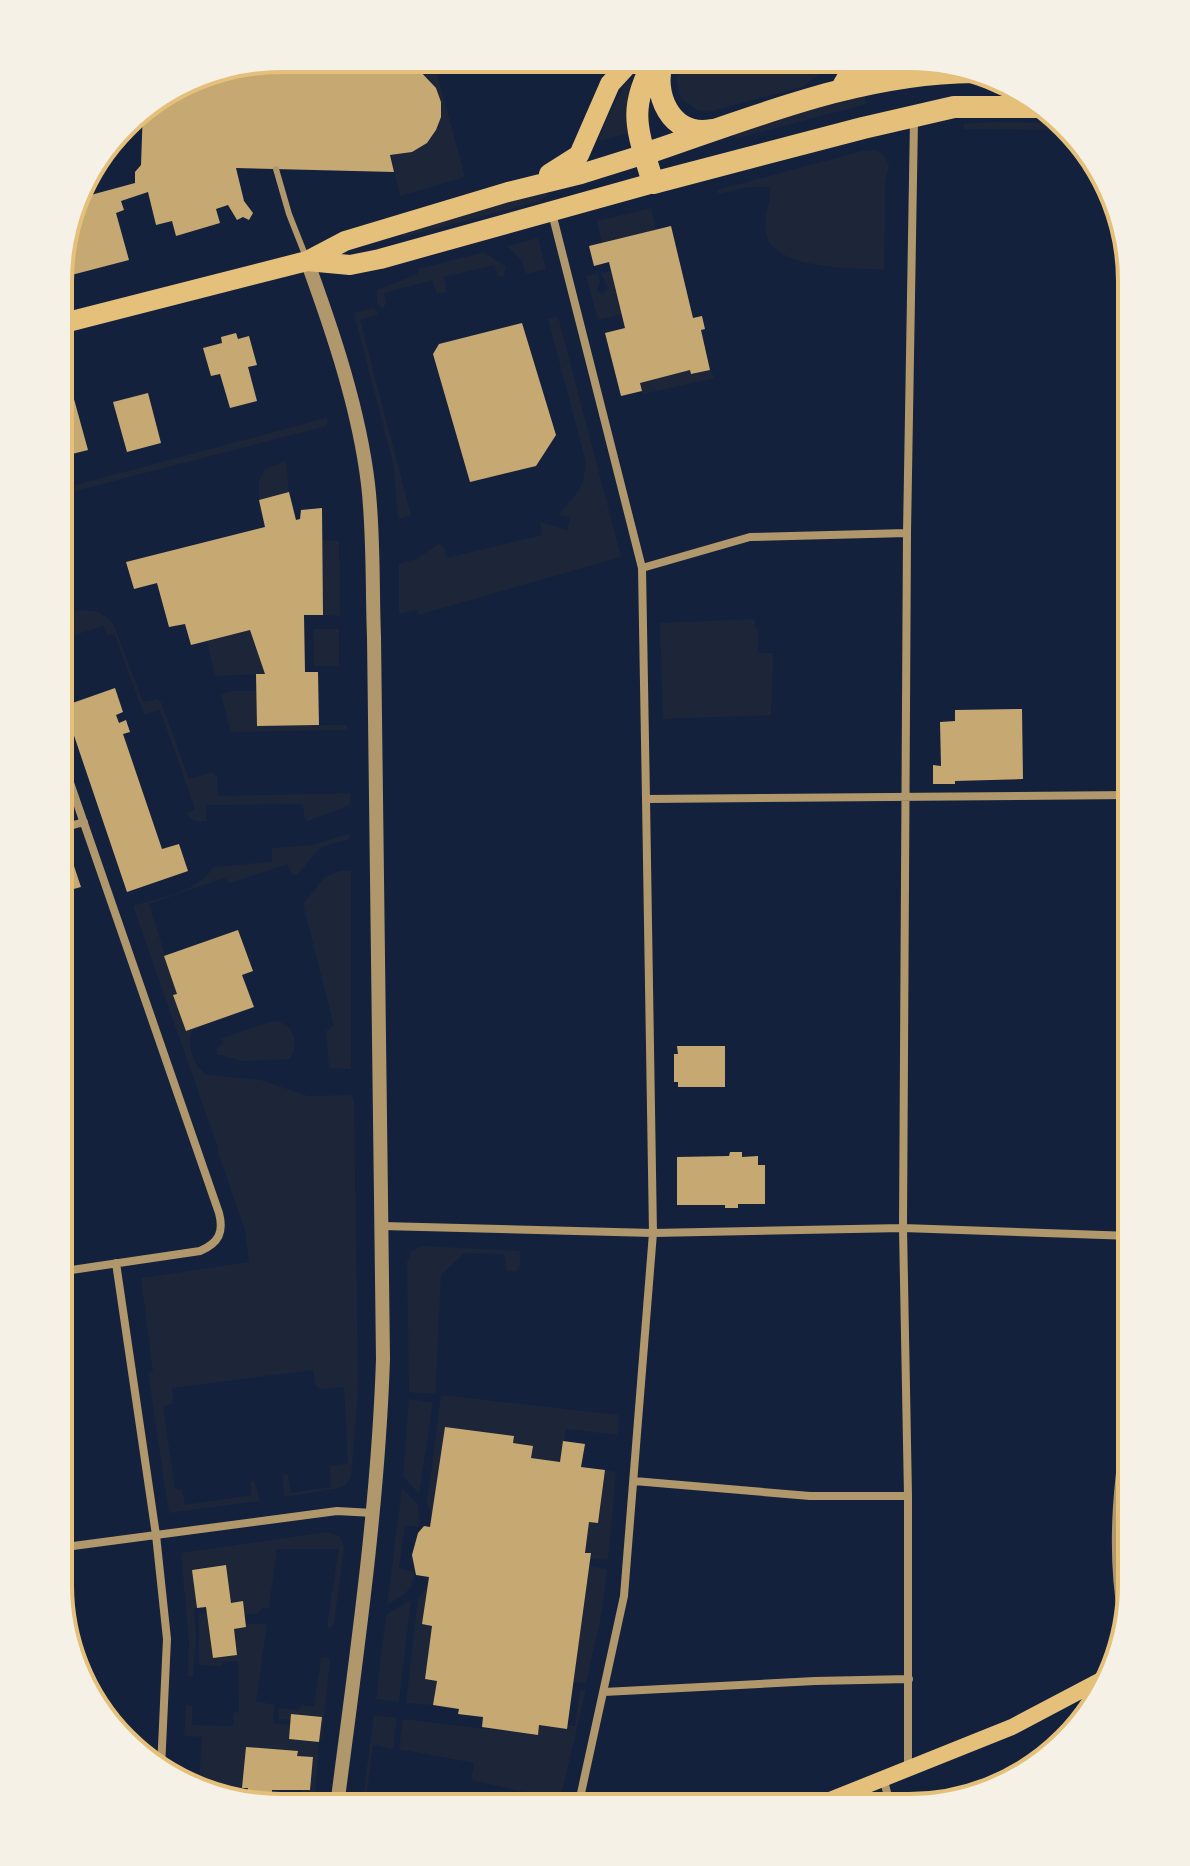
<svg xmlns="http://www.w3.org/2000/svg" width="1190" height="1866" font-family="Arial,sans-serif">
<rect width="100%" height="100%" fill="#14213d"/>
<path fill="#1d2539" d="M396,59H425L427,63L434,62L465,177L400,196L391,155C404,153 416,152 426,143C448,123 445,87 420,71C413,67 403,66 396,63Z
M682,61H830L821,73L802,87L708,112L697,110L681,99L676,79Z
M631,80L627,113L630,133L598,141L607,117L627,81Z
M864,94L867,104L738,138L734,136L733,133Z
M992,122L1059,123L1065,130L964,129V124Z
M875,150L882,153L889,165L885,181L884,269C856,269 775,269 767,236C762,219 771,204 770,187H750L718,194L717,190L862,151Z
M548,192L547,196L537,202L404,237L401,235L403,230Z
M651,208L656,230L602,243L597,221Z
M538,238L546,269L526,274L521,260L507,246Z
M484,252L506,267L503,277L498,276L494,265L444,277L447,292L437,294L432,280L384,293L386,303L383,309L377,303V290L418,274V269Z
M611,271L622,314L598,320L586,276L598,274L600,282L597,290L603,294L608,288L601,273Z
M374,308L379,314L360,320L411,515L398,519L394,468L354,313Z
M558,316L621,557L418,615L417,610L399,614V564L416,559L439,544L443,546L447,558L542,535L540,522L567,530L570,517L558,515C575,496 587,485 585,459L548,319Z
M690,370L692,374L710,370L715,378L643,394L640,383Z
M326,418L328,421L326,426L60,495V489Z
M286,460L289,492L259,500V481L264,470Z
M322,540L339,541L340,616L323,615Z
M80,610L99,612L113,623L143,702L157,699L161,702L189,779L213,772L217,777L218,796L350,793V805L308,821L304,817L303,804L206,805V821C197,822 191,822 187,813L195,809L160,710L144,714L114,633L108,635L103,626L59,640V615Z
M755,619V628L758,629V653H773L771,715L663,719L660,623Z
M313,629H339V666H314Z
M250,630L265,674L215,676L207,641Z
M232,691H257V726L347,725V730L231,732L221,695Z
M351,833L348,840C311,847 319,852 297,875L292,874L287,864L230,883L224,878L149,904L177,994L174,995L187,1031L193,1029C186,1044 193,1068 208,1075L261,1080L308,1096L351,1095L354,1100L358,1392L351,1477L345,1486L339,1488L284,1497L283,1475L288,1474L291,1493L331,1487L330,1466L348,1463L344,1387L320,1389L315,1384L313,1370L172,1388L173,1403L163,1407L175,1489L182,1490L185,1505L252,1495L250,1482L254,1480L260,1501L169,1513L148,1373L153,1372L141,1278L249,1262L245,1230L218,1153V1148L133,906C157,898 200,892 213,867L272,862V848L313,845Z
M340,871H351V1069L329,1068L326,1031L334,1026L303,904L325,877Z
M273,1021C294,1022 300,1043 290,1059L242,1061L217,1054L216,1050L223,1042L220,1039Z
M422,1246L519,1251C521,1256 521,1266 517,1271H507L504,1254L464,1253L441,1275L435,1394L409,1392L407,1261L412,1251Z
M441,1395L619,1415L618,1435L566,1429L560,1462L531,1458L532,1446L513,1443L432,1516L427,1503Z
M409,1399L433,1402L419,1494L403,1476Z
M605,1470L616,1472L608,1560L590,1558L591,1553H585L589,1522Z
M402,1488L418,1505L420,1527L405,1526L399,1568L414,1572C414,1592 402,1595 387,1605Z
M327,1532L340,1536L344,1547L334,1624L330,1629L327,1625L339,1549H277L269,1608H263L258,1613L245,1615L243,1601L231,1603L226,1565L192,1569L197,1608L194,1609L196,1638L193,1676H188L189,1643L181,1553Z
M589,1566L607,1569L602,1612L586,1683L573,1682Z
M428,1586L422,1624L432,1626L425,1679L437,1681L433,1705L406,1703L418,1598Z
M411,1600L399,1702L376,1699L386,1615Z
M207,1613L214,1658L237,1654L234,1629L246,1627V1624H267L256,1701L274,1705L273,1723L290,1725L289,1739L319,1742L314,1806H300L302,1789L310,1790L313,1757L297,1756L298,1752L243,1788H248L246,1804L199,1784L202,1737L184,1736L186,1705L192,1706V1725L233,1726L234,1713L239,1711L238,1661L222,1662V1666L199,1665V1614Z
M326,1657L330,1660L322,1738L320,1737L321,1717L292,1714L291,1720L278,1719L279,1708L297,1710L303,1705L314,1706L321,1659Z
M580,1690H586L560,1800L471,1780L474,1763L399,1749L403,1719L537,1735L539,1725L566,1729L567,1726H575Z
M374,1715L397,1718L393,1749L373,1745L365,1806H362Z"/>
<path fill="#c6a872" d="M281,58L396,59V63L419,70L436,88L441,102V117L436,130L427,143L412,152L390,155L394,172L236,168L244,201L253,213L249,220L243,217L237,220L228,205L216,209L220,223L176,236L172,221L156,225L148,192L121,201L124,210L116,213L129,260L60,278V253L76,199L135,183V172L141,165L143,108L196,75Z
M671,226L693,318L702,316L705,329L701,330L710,370L691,374L690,370L640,383L642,391L621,396L605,333L625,328L609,262L594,266L589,246Z
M522,323L556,435L536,466L470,482L433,354L439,344Z
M236,333L238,339L249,336L257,365L248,367L257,401L230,408L220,374L211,376L203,348L222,343L221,337Z
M66,370L88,450L60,457V372Z
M148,393L161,443L127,452L113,402Z
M289,492L296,520L300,519L301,510L322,508L323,615H304L305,672H318L319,725L257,726L256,674H265L250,630L191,645L185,624L169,627L157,583L134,589L126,562L265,527L259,500Z
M115,688L123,712L116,715L119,723L126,720L130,732L123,734L162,849L179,844L188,871L127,892L64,706Z
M1022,709L1023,779L955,781V784H933V765L941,766L940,722L955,721V710Z
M70,854L81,887L59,893V857Z
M238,930L253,971L242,975L254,1007L186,1031L173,995L177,994L164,956Z
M677,1046H725V1087H678V1082H674V1054H678Z
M730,1152H742V1157L758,1156V1165H765V1204H738V1208H725V1205H677V1157L729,1156Z
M445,1427L514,1436L513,1443L533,1446L531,1458L560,1462L563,1441L585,1444L581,1467L605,1470L598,1523L589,1522L585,1553H591L567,1729L539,1725L538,1735L482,1727L483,1717L458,1714L459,1709L433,1705L437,1681L425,1679L432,1626L422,1624L429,1577L416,1575L412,1555L418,1533L424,1526L430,1527Z
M226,1565L231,1603L243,1601L246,1627L234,1629L237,1655L213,1658L206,1607L197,1608L192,1570Z
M291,1714L322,1717L319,1742L289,1739Z
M246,1747L298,1751L297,1756L313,1757L310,1790H272L271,1806L246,1804L248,1788H242Z"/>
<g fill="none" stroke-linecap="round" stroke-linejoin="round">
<path stroke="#b1986c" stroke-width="6" d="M276,169L289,214L306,257"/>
<path stroke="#b1986c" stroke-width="8" d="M552,213L642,568L646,799L653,1233L624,1596L578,1807
M642,568L750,537L907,533
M646,799L1132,795
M59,829L84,822
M382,1226L653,1233L903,1228L1132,1236
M116,1263L156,1535L167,1639L161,1768
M58,1272L200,1251C219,1243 224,1232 219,1213L59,751
M634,1481L810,1496H908
M58,1548L337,1511L373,1513
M604,1692L815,1681L909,1679
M908,1766V1496L903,1228L907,533L914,120
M883,1777L891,1808"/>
<path stroke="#b1986c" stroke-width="14" d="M307,261C333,332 359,409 368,484C374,535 372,587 374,637L383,1359C378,1509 356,1658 337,1806
M1125,1616C1112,1543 1122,1474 1132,1401"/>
<path stroke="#e5c07b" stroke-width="16" d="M810,1808L1012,1727L1101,1680"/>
<path stroke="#e5c07b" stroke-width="20" d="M549,174L579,155L610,84L632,60
M307,261L350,265L380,259L653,183
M60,324L307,261L345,241L508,192L581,174L645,154"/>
<path stroke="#e5c07b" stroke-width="22" d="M655,60C626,110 638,131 653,183L863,128L954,107H1047
M663,60C651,93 671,138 712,130
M842,88L857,62
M645,154C752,118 858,73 974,72"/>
</g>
<path d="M0 0H1190V1866H0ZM281 72H909A209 209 0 0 1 1118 281V1585A209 209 0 0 1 909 1794H281A209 209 0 0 1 72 1585V281A209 209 0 0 1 281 72Z" fill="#f6f1e7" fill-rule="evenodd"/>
<path fill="none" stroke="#e5c07b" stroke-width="4" d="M281 72H909A209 209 0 0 1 1118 281V1585A209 209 0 0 1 909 1794H281A209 209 0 0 1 72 1585V281A209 209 0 0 1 281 72Z"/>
</svg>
